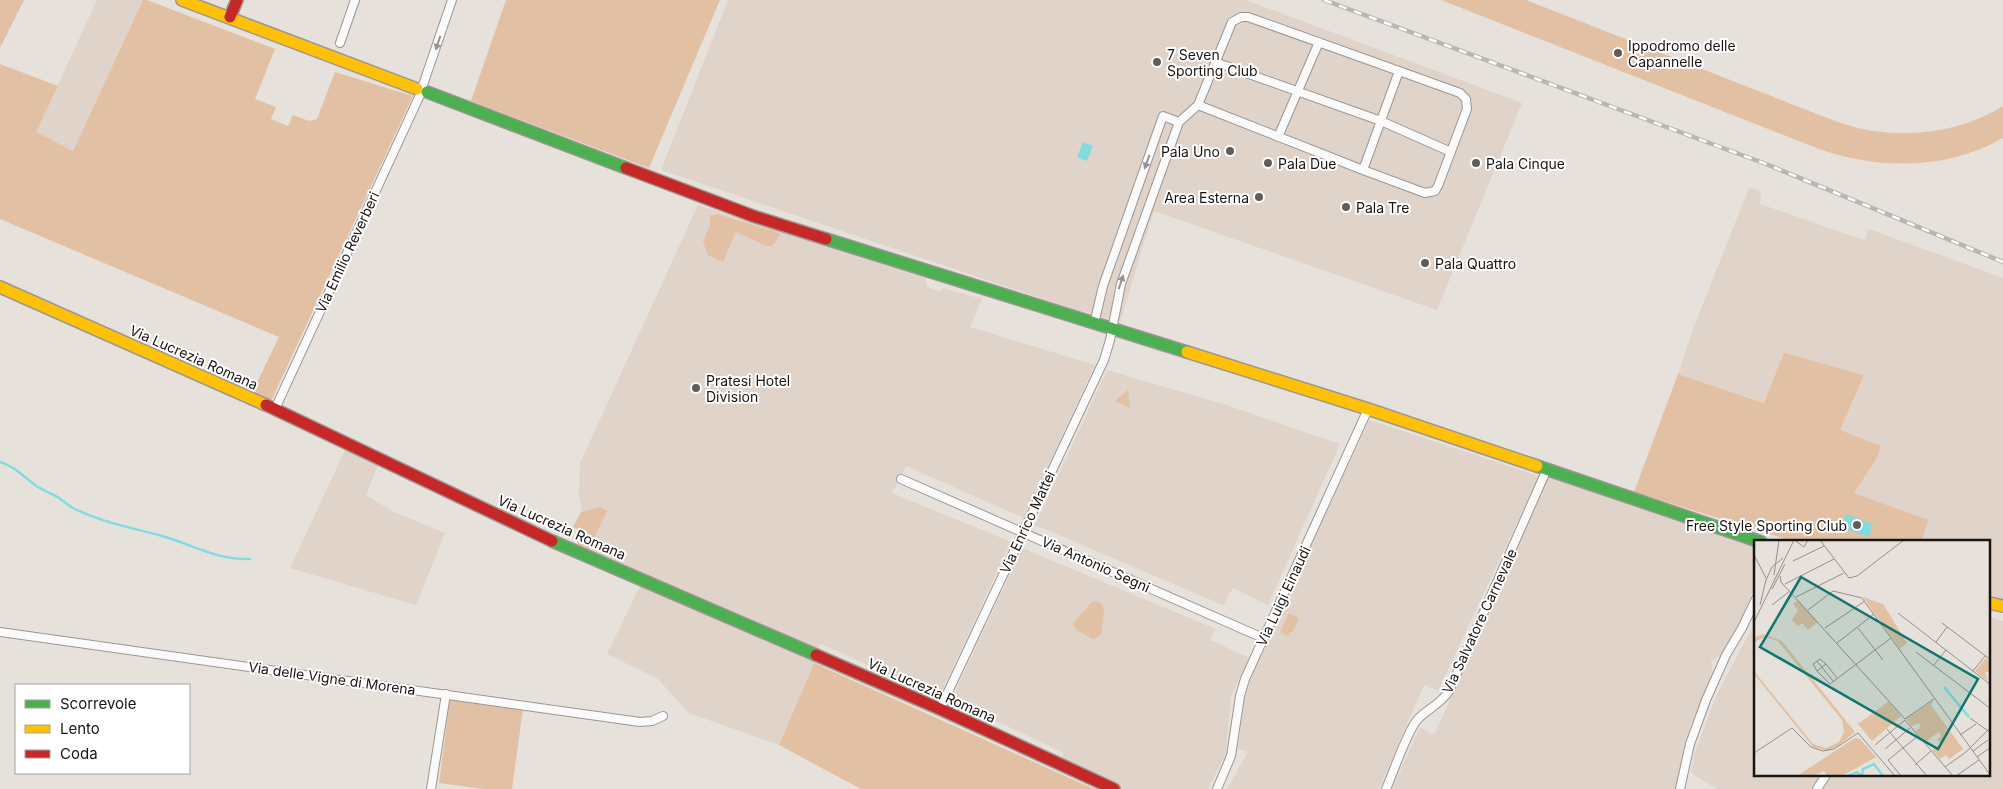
<svg xmlns="http://www.w3.org/2000/svg" width="2003" height="789" font-family="Inter,sans-serif">
<rect width="100%" height="100%" fill="#e7e1db"/>
<path fill="#e0d3c9" d="M97,0H143L73,151L36,132Z
M728,0H1246L1522,103L1437,310L1154,211L1120,322L1070,308L661,170Z
M1749,188L1761,191L1760,204L1864,240L1869,229L2003,278V602L1989,599V542L1921,541L1929,520L1854,493L1877,458L1881,446L1840,430L1864,375L1765,403L1678,374L1693,329Z
M698,205L925,278L927,287L940,291L944,288L982,299L970,327L1095,365L1024,518L906,466L892,493L1011,542L939,697L821,644L817,651L589,550L579,496L580,463Z
M1107,370L1226,405L1340,444L1268,605L1233,588L1223,605L1035,525Z
M1369,420L1539,476L1438,691L1424,685L1379,789H1227L1248,752L1238,749L1244,700L1254,670Z
M346,448L379,463L366,495L394,512L445,533L416,605L290,568Z
M1548,473L1755,542V586L1738,627L1722,655L1711,661L1713,673L1689,730L1676,789H1392L1420,727L1434,735L1497,598L1493,595Z
M1022,548L1216,629L1210,640L1250,658L1231,696L1226,753L1208,789H1118L1116,788L1118,784L1062,758L1064,753L1005,725L950,703Z
M641,584L815,660L779,745L689,713L658,679L607,654Z
M1989,617L2003,621V789H1823L1832,775H1989Z
M1755,622L1756,775H1822L1813,789H1717L1691,773L1695,752L1716,696Z"/>
<path fill="#e2c0a3" d="M0,0H24L0,48Z
M143,0H147L275,49L255,99L276,107L271,119L288,126L293,115L309,121L317,119L335,72L413,96L271,401L252,393L279,337L0,219V64L58,86L36,132L73,151Z
M506,0H720L649,168L471,101Z
M1441,0H1526L1835,121C1889,141 1953,137 2003,106V138C1947,170 1879,170 1819,149Z
M717,214L780,233L776,242L771,246H767L736,232L723,262L708,255L703,242L710,225V216Z
M1784,353L1864,375L1840,430L1881,446L1877,458L1854,493L1929,520L1921,541H1792L1634,492L1678,374L1764,403Z
M1128,390L1130,408L1115,401Z
M600,507L607,511L588,550L578,545L577,537L581,531L573,527L581,512Z
M1096,601L1102,604L1104,609L1101,635L1093,639L1076,630L1073,623L1092,602Z
M1289,613L1299,618L1292,633L1290,632L1289,636L1280,632Z
M814,663L1094,789H861L779,745Z
M450,699L523,709L512,789H484L439,783Z"/>
<path fill="#82dbdf" d="M1083,142L1093,146L1087,161L1077,157Z
M1846,514L1873,524L1868,537L1841,527Z"/>
<g fill="none" stroke-linecap="round" stroke-linejoin="round">
<path stroke="#82dbdf" stroke-width="2.5" d="M0,462C14,466 23,476 35,485C42,490 51,493 59,498C63,501 67,504 71,507C102,523 130,527 162,536C194,545 216,560 250,559"/>
<defs>
<path id="street" d="M340,43L355,0
M1215,62L1381,121L1451,152
M423,85L452,0
M1278,137L1319,42
M1363,170L1425,193L1435,191L1438,186L1467,109L1466,99L1460,93L1399,71
M1094,324L1103,286L1163,116L1179,122
M275,409L420,95
M901,479L1263,638
M0,632L640,722L652,721L663,716
M940,709L1104,360L1110,340L1121,284L1179,122L1198,105L1232,22L1241,17H1248L1399,71L1363,170L1198,105
M431,789L446,694
M1217,789L1231,756L1240,696L1245,679L1368,409
M1386,789C1394,771 1406,734 1417,720C1427,709 1441,704 1449,691L1547,469
M1680,789L1690,744L1706,700L1726,655L1742,628L1756,599
M1817,789L1826,775"/>
<path id="fast" d="M427,92L626,168
M826,239L1187,352
M1537,466L1761,542
M552,541L816,655"/>
<path id="slow" d="M182,0L417,89
M0,287L266,405
M1187,352L1368,409L1537,466
M1989,603L2003,606"/>
<path id="jam" d="M230,17L237,0
M626,168L753,216L826,239
M266,405L552,541
M816,655L940,709L1114,789"/>
</defs>
<use href="#street" stroke="#9b9692" stroke-width="10"/>
<use href="#fast" stroke="#9b9692" stroke-width="14"/>
<use href="#slow" stroke="#9b9692" stroke-width="14"/>
<use href="#jam" stroke="#9b9692" stroke-width="14"/>
<use href="#street" stroke="#fbfafa" stroke-width="8"/>
<use href="#fast" stroke="#4caf50" stroke-width="11"/>
<use href="#slow" stroke="#ffc107" stroke-width="11"/>
<use href="#jam" stroke="#c62828" stroke-width="11"/>
<defs>
<path id="rail" d="M1324,0L1766,164L2003,262"/>
</defs>
<use href="#rail" stroke="#b8b6b5" stroke-width="4.5"/>
<use href="#rail" stroke="#fff" stroke-width="2.5" stroke-dasharray="8" stroke-linecap="butt"/>
</g>
<defs><path id="oneway-solid" d="M-6-.8H1V-3.2L6.5 0L1 3.2V.8H-6Z" transform="scale(1.25)"/></defs>
<g fill="#969392">
<use href="#oneway-solid" transform="translate(438 43) rotate(108)"/>
<use href="#oneway-solid" transform="translate(1147 162) rotate(110)"/>
<use href="#oneway-solid" transform="translate(1121 282) rotate(-72)"/>
</g>
<g fill="#625c58" stroke="#fff" stroke-width="2">
<circle cx="1618" cy="53" r="5"/>
<circle cx="1157" cy="62" r="5"/>
<circle cx="1230" cy="151" r="5"/>
<circle cx="1268" cy="163" r="5"/>
<circle cx="1476" cy="163" r="5"/>
<circle cx="1259" cy="197" r="5"/>
<circle cx="1346" cy="207" r="5"/>
<circle cx="1425" cy="263" r="5"/>
<circle cx="696" cy="388" r="5"/>
<circle cx="1857" cy="525" r="5"/>
</g>
<g text-anchor="middle" dominant-baseline="central" stroke-width="4" stroke-linejoin="round" paint-order="stroke">
<g font-size="14" fill="#1a1512" stroke="#fff" text-anchor="start">
<text x="1628" y="45">Ippodromo delle<tspan x="1628" dy="16">Capannelle</tspan></text>
<text x="1167" y="54">7 Seven<tspan x="1167" dy="16">Sporting Club</tspan></text>
<text x="1220" y="151" text-anchor="end">Pala Uno</text>
<text x="1278" y="163">Pala Due</text>
<text x="1486" y="163">Pala Cinque</text>
<text x="1249" y="197" text-anchor="end">Area Esterna</text>
<text x="1356" y="207">Pala Tre</text>
<text x="1435" y="263">Pala Quattro</text>
<text x="706" y="380">Pratesi Hotel<tspan x="706" dy="16">Division</tspan></text>
<text x="1847" y="525" text-anchor="end">Free Style Sporting Club</text>
</g>
<g font-size="14" fill="#1a1512" stroke="#fff">
<text transform="translate(347 252) rotate(-65)">Via Emilio Reverberi</text>
<text transform="translate(194 357) rotate(24)">Via Lucrezia Romana</text>
<text transform="translate(1027 522) rotate(-65)">Via Enrico Mattei</text>
<text transform="translate(562 527) rotate(24)">Via Lucrezia Romana</text>
<text transform="translate(1096 564) rotate(24)">Via Antonio Segni</text>
<text transform="translate(1283 596) rotate(-65)">Via Luigi Einaudi</text>
<text transform="translate(1479 621) rotate(-65)">Via Salvatore Carnevale</text>
<text transform="translate(332 678) rotate(8)">Via delle Vigne di Morena</text>
<text transform="translate(932 690) rotate(24)">Via Lucrezia Romana</text>
</g>
</g>
<g transform="translate(1754 540)">
<rect width="236" height="236" fill="#e7e1db"/>
<path d="M109,57L129,64L153,103L146,109ZM44,60L64,82L54,90L48,83L44,86L38,80L44,70L39,64ZM9,94L28,101L101,192L84,206L74,211L59,207L0,134V131L59,204L72,208L85,202L90,192L88,180L24,101L11,97L0,102V98ZM232,118L236,122V132H231L234,141L221,131ZM180,160L177,165L209,209L195,219L192,215L186,219L178,210L187,204L183,199L187,196L185,192L171,202L162,191L166,187L165,183L158,186L152,179ZM135,161L147,176L118,201L104,184ZM101,198L106,199L122,217L88,236H73L70,231L60,236H43Z" fill="#e2c0a3"/>
<path fill="none" stroke="#82dbdf" stroke-width="2.5" d="M190,147L215,177M94,236L103,232L107,236M108,236L109,229L120,224L129,236"/>
<path fill="none" stroke="#958f8b" stroke-width="1" d="M66,0L95,38L103,36L150,0M42,1L50,7L54,0M0,15L12,38M39,21L70,6M20,35L25,0M26,36L27,42L151,179M12,40L18,27L29,18M31,44L80,19M18,49L31,24M42,57L90,33M6,65L12,40M18,65L36,51M54,70L79,51L108,58L237,236M144,73L237,145M0,82L40,0M188,83L237,120M71,88L111,61M104,88L129,120M182,102L193,87M83,103L120,74M162,112L237,169M63,121L79,141M180,125L192,110M63,131L59,124L66,119L72,124M219,131L231,116M83,138L72,124L63,131L76,144L137,98M216,178L237,193M151,179L180,159M151,180L199,236M133,189L173,236M206,195L222,184M121,205L151,180M131,209L156,188M219,211L234,200M212,212L237,187M0,213L38,188L57,207L69,211L80,209L104,193L141,236M223,217L237,207M161,225L177,211M191,227L212,212M147,236L134,220L164,196M202,236L225,220"/>
<path fill="#0f766e" fill-opacity="0.15" stroke="#0f766e" stroke-width="2.5" d="M47,37L224,139L184,209L6,107Z"/>
<rect width="236" height="236" fill="none" stroke="#1a1512" stroke-width="2.5"/>
</g>
<rect x="15" y="684" width="175" height="90" fill="#ffffff" stroke="#a3a1a0"/>
<rect x="25" y="700" width="25" height="8" fill="#4caf50" stroke="#a3a1a0"/>
<text x="60" y="709" font-size="15" fill="#1a1512">Scorrevole</text>
<rect x="25" y="725" width="25" height="8" fill="#ffc107" stroke="#a3a1a0"/>
<text x="60" y="734" font-size="15" fill="#1a1512">Lento</text>
<rect x="25" y="750" width="25" height="8" fill="#c62828" stroke="#a3a1a0"/>
<text x="60" y="759" font-size="15" fill="#1a1512">Coda</text>
</svg>
